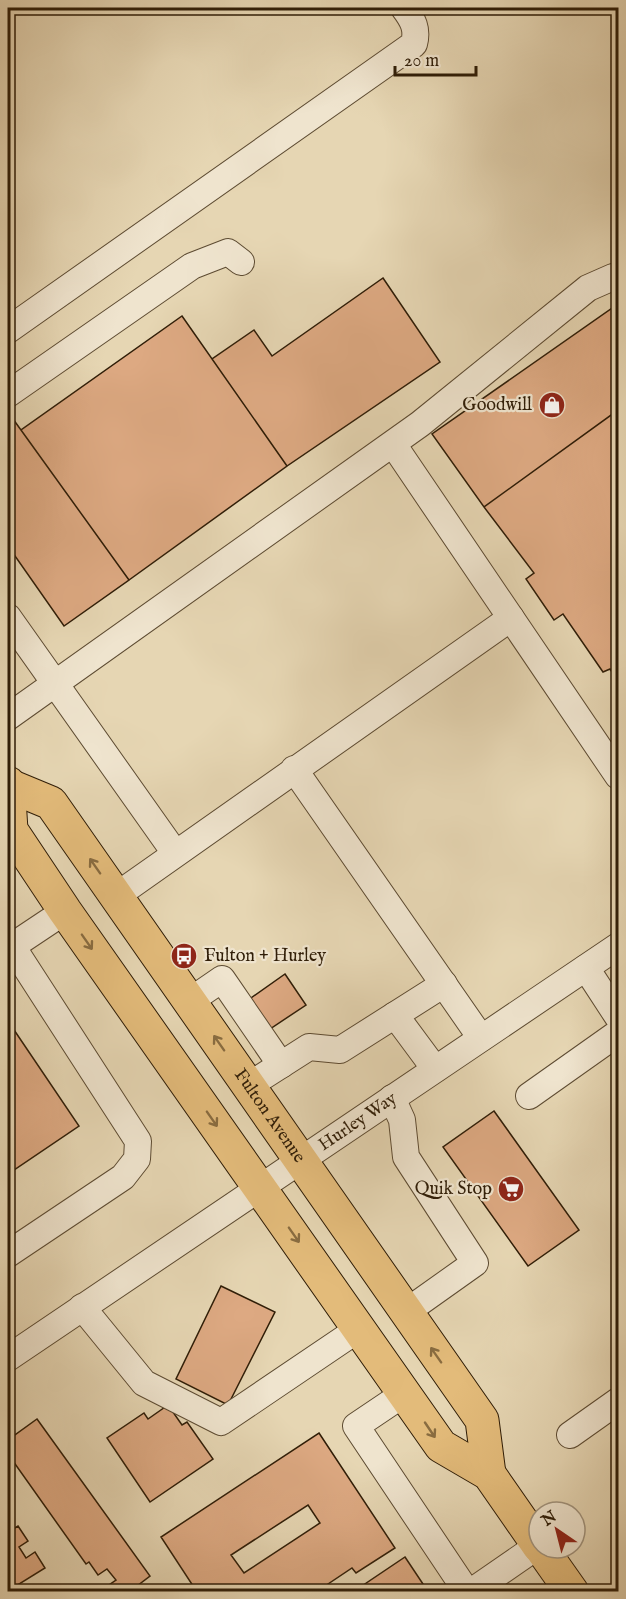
<svg xmlns="http://www.w3.org/2000/svg" width="626" height="1599" font-family="'IM FELL English',serif">
<rect width="100%" height="100%" fill="#e6d6b3"/>
<filter id="stains"><feTurbulence type="fractalNoise" baseFrequency=".00333" numOctaves="4"/><feColorMatrix values="0 0 0 0 .2 0 0 0 0 .09 0 0 0 0 .02 0 0 0 .5 -.17"/></filter>
<radialGradient id="worn" r=".72"><stop offset=".6" stop-color="#630" stop-opacity="0"/><stop offset="1" stop-color="#630" stop-opacity=".3"/></radialGradient>
<path fill="#dda982" stroke="#2f1d07" stroke-width="1.5" fill-rule="evenodd" d="M383,278L440,362L287,466L212,359L254,330L272,356Z
M618,304V410L484,507L432,434Z
M182,316L287,466L129,580L21,430Z
M618,410V681L610,669L603,672L563,614L554,620L526,579L534,573L484,507Z
M8,412L129,580L64,626L8,546Z
M285,974L306,1005L261,1035L241,1005Z
M8,1021L79,1126L8,1174Z
M494,1111L579,1230L528,1266L443,1147Z
M221,1286L275,1312L228,1405L176,1379Z
M168,1405L182,1425L187,1422L213,1459L150,1502L107,1438L144,1413L148,1419Z
M37,1419L150,1576L129,1592H109L106,1587L116,1580L107,1569L98,1575L89,1562L86,1564L8,1454V1440Z
M319,1433L395,1548L356,1573L352,1568L316,1592H197L161,1537ZM308,1505L320,1523L244,1573L231,1555Z
M18,1526L28,1541L19,1547L26,1558L35,1552L45,1568L8,1591V1532Z
M405,1557L425,1587L421,1589L422,1592H353Z"/>
<g fill="none" stroke-linecap="round" stroke-linejoin="round">
<defs>
<g id="minor">
<path d="M8,330L414,44C418,29 413,20 404,8"/>
<path d="M8,394L192,266L228,252L241,262"/>
<path d="M393,444L618,776"/>
<path d="M8,617L175,853"/>
<path d="M8,717L420,424L588,288L613,277L618,280"/>
<path d="M294,769L481,1038"/>
<path d="M116,896L511,618"/>
<path d="M8,949L65,911"/>
<path d="M586,968L618,1017"/>
<path d="M190,1001L222,979L281,1065"/>
<path d="M395,1015L435,1069"/>
<path d="M248,1086L309,1047L340,1050L444,984"/>
<path d="M529,1096L618,1033"/>
<path d="M392,1098L402,1120L406,1157L475,1263L406,1312"/>
<path d="M8,1254L123,1177L137,1159L138,1141L12,946"/>
<path d="M82,1307L144,1383L221,1422L360,1328"/>
<path id="s1" d="M8,1358L618,946"/>
<path d="M405,1393L356,1426L467,1592"/>
<path d="M570,1435L618,1401"/>
<path d="M471,1592L539,1545"/>
</g>
<g id="major">
<path d="M8,783L11,830L65,911L441,1446L489,1474L539,1546"/>
<path id="s2" d="M10,786L51,803L482,1420L489,1474"/>
<path d="M541,1548L572,1592"/>
</g>
</defs>
<use href="#minor" stroke="#5d4b32" stroke-width="28"/>
<use href="#major" stroke="#2f1d07" stroke-width="35"/>
<use href="#minor" stroke="#efe4ce" stroke-width="26"/>
<use href="#major" stroke="#e3bb7a" stroke-width="33"/>
</g>
<defs><path id="oneway-shaft" d="M-6 0H5M1.5-3L5.5 0L1.5 3" fill="none" stroke-width="1.6" stroke-linecap="round" stroke-linejoin="round" transform="scale(1.5)"/></defs>
<g stroke="#896c40">
<use href="#oneway-shaft" transform="translate(95 866) rotate(-125)"/>
<use href="#oneway-shaft" transform="translate(87 942) rotate(55)"/>
<use href="#oneway-shaft" transform="translate(219 1043) rotate(-125)"/>
<use href="#oneway-shaft" transform="translate(212 1119) rotate(55)"/>
<use href="#oneway-shaft" transform="translate(294 1235) rotate(55)"/>
<use href="#oneway-shaft" transform="translate(436 1355) rotate(-125)"/>
<use href="#oneway-shaft" transform="translate(430 1430) rotate(56)"/>
</g>
<defs>
<symbol id="shop-disc" viewBox="-11 -11 22 22"><circle r="9.5" fill="#8f2418" stroke="#efe4ce"/><path d="M-5-2.5h2.3a2.7 3.5 0 0 1 5.4 0H5L5.5 6h-11ZM-1.5-2.5h3a1.5 2.3 0 0 0-3 0Z" fill="#fff"/></symbol>
<symbol id="bus-disc" viewBox="-11 -11 22 22"><circle r="9.5" fill="#8f2418" stroke="#efe4ce"/><path d="M-5-6H5V4H4V6H2V4H-2V6H-4V4H-5ZM-3.5-4V0h7V-4ZM-3.5 1.2v1.5H-2V1.2ZM2 1.2v1.5H3.5V1.2Z" fill="#fff"/></symbol>
<symbol id="supermarket-disc" viewBox="-11 -11 22 22"><circle r="9.5" fill="#8f2418" stroke="#efe4ce"/><path d="M-6-5.5h2.5l.6 2H6L4.5 2H-2.5L-4.4-4H-6ZM-1.5 3.2a1.3 1.3 0 1 0 .1 0ZM3 3.2a1.3 1.3 0 1 0 .1 0Z" fill="#fff"/></symbol>
</defs>
<g fill-rule="evenodd">
<use href="#shop-disc" x="537" y="390" width="30" height="30"/>
<use href="#bus-disc" x="169" y="941" width="30" height="30"/>
<use href="#supermarket-disc" x="496" y="1174" width="30" height="30"/>
</g>
<g text-anchor="middle" dominant-baseline="central" stroke-width="4.5" stroke-linejoin="round" paint-order="stroke">
<g font-size="18" fill="#2f1d07" stroke="#efe4ce" text-anchor="end">
<text x="532" y="405">Goodwill</text>
<text x="204" y="956" text-anchor="start">Fulton + Hurley</text>
<text x="492" y="1189">Quik Stop</text>
</g>
<g font-size="18" fill="#2f1d07" stroke="#efe4ce">
<text stroke="none"><textPath href="#s2" startOffset="426">Fulton Avenue</textPath></text>
<text stroke="none"><textPath href="#s1" startOffset="422">Hurley Way</textPath></text>
</g>
</g>
<rect width="626" height="1599" fill="none" stroke="#e6d6b3" stroke-width="30"/>
<rect x="9" y="9" width="608" height="1581" fill="none" stroke="#2f1d07" stroke-width="3"/>
<rect x="15" y="15" width="596" height="1569" fill="none" stroke="#2f1d07" stroke-width="1.5"/>
<g transform="translate(557 1530) rotate(325)"><circle r="28" fill="#efe4ce" stroke="#a2947e" stroke-width="1.5"/>
<path d="M0-4.5L10 22L0 15L-10 22Z" fill="#8f2418"/>
<text y="-9" font-size="16" font-weight="bold" text-anchor="middle" fill="#2f1d07">N</text>
</g>
<path d="M395 66v9h81v-9" fill="none" stroke="#2f1d07" stroke-width="3"/>
<text x="404" y="66" font-size="18" fill="#2f1d07" stroke="#efe4ce" stroke-width="4.5" paint-order="stroke">20 m</text>
<rect width="100%" height="100%" filter="url(#stains)"/>
<rect width="100%" height="100%" fill="url(#worn)"/>
</svg>
